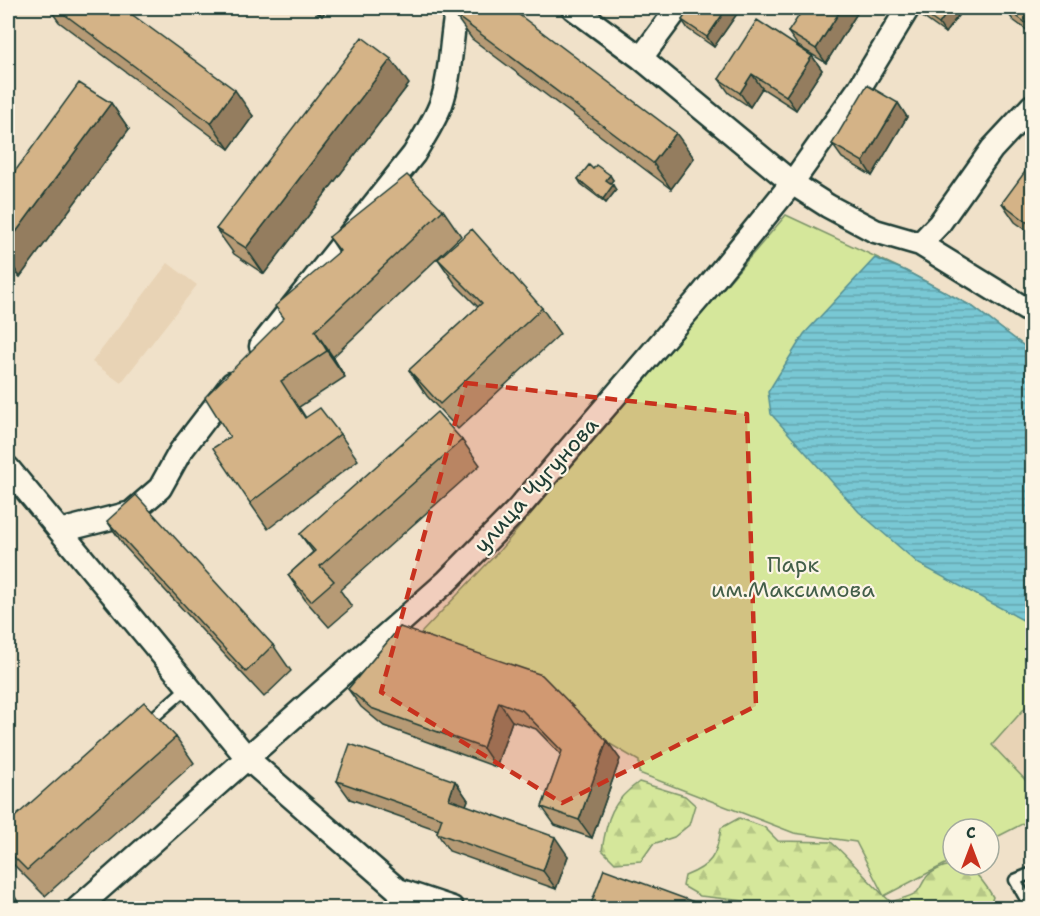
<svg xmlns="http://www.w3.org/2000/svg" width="1040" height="916" font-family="'Shantell Sans',sans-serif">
<defs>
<pattern id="forest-firs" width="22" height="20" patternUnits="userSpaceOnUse" patternTransform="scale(1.5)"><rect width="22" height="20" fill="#d5e79b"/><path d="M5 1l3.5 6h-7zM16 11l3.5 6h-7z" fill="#b6c786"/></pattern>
<pattern id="water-rules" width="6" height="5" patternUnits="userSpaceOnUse" patternTransform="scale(1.5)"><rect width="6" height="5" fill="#79c8d4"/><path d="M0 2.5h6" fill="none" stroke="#63a4ad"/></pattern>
</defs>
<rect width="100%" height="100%" fill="#f0e1c9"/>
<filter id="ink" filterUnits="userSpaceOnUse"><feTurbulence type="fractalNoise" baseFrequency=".0167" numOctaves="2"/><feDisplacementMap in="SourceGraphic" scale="12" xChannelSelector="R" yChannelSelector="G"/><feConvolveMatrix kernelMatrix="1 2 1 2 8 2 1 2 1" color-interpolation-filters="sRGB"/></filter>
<g filter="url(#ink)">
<path fill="#e8d3b5" d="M168,263L197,285L121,383L92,362Z
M1032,700V787L991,745Z"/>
<path fill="url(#forest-firs)" stroke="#7a9268" stroke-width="1.5" d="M639,782L685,796L695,805L689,825L674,837L653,844L641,861L615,863L602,850C607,818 612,801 639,782Z
M739,818L764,827L778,841L831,842C853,861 869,883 891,902C899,899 911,897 917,892C922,887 924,877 931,873C962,854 977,870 993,897L989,908H753L744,901L700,896L683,886L685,876C711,866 717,856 721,828Z"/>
<path fill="#d5e79b" stroke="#7a9268" stroke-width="1.5" d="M786,215L906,271L973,307L1032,352V700L992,745L1032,787V819L989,841V829H953V860L884,896L856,842L794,833L639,773V761L421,633L500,550Z"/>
<path fill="url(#water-rules)" stroke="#559094" stroke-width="1.5" d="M875,258L906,271L973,307L1032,352V625L919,564L859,512L771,414L768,392L804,334Z"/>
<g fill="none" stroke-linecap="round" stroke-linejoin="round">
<defs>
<path id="lane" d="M146,724L189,686
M1031,908L1015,880L1032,873"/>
<path id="street" d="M573,8L641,58L792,183L828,206L875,231L920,244L1032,313
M641,58L678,8
M920,244L939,224L992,149L1032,106
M261,346L414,154C423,138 434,122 441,104C452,73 450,40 457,8
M8,468L248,759L398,890
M60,531L131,513L160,488L180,452L232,384
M78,908L447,581L517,510L699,298L792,183L860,87L908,8
M405,908L398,890L452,908"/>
</defs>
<use href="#lane" stroke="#1f3d34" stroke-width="15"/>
<use href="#street" stroke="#1f3d34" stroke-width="27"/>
<use href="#lane" stroke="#fcf5e5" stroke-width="10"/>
<use href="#street" stroke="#fcf5e5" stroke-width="22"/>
</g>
<path fill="#b69a74" stroke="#1f3d34" stroke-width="1.5" d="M49,8H123L253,116L229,149L59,22Z
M310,8H328L322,16Z
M690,8H741L714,47L688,29L682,20Z
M910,8H964L945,33Z
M1004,8H1032V34L1013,20Z
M859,10L826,63L798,46L788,32Z
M454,14L694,158L671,189L472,39Z
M812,56L822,70L796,110L762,88L750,107L729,93L719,79Z
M409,84L264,274L234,254L216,229Z
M111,103L129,129L20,277L8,268V181Z
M898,103L907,117L872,176L842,158L832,144Z
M1032,166V234L1015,222L1002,203Z
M593,169L613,180L610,183L616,190L606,203L581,184L578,179Z
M443,210L461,236L333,357L345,377L299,407L306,418L340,434L358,460L268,529L250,503L284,318L339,252L329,237Z
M438,259L542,308L560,334L458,429L427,396L409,370L478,307L456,285Z
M462,440L480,465L340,590L352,607L329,627L306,601L288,575L313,552L300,534Z
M107,521L273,645L291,671L264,697L125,547Z
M400,627L607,741L620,759L592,838L555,825L542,807L561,755L536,729L512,721L496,767L384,726L361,707L348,689Z
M176,737L194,763L45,896L11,862L8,857V823Z
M337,781H455L468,800L466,805L568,856L556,889L449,851L437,833L438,830L350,799Z
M8,886L22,908L21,909H8Z
M591,904L713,909H594Z"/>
<path fill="#947d5e" stroke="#1f3d34" stroke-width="1.5" d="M316,8H328L322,16Z
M727,8H741L714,47L707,37Z
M842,8H857L859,10L826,63L816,49Z
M950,8H964L945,33L939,24Z
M812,56L822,70L796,110L786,96Z
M391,59L409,84L264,274L246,248Z
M752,74L762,88L750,107L740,93Z
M235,90L253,116L229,149L211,123Z
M111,103L129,129L20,277L8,259V243Z
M898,103L907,117L872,176L863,162Z
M676,133L694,158L671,189L653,163Z
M610,175L613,180L609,185L606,180Z
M613,185L616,190L606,203L603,199Z
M315,331L333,357L345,377L327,351Z
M499,702L512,721L496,767L483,748Z
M607,741L620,759L592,838L579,820Z
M455,781L468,800L461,818L449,799Z
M555,837L568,856L556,889L543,871Z"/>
<path fill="#d4b387" stroke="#1f3d34" stroke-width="1.5" d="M56,8H123L235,90L211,123Z
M459,8H510L676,133L653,163L454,14Z
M690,8H727L707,37L682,20Z
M804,8H842L816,49L788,32Z
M916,8H950L939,24Z
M1005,8H1032V27Z
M757,20L812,56L786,96L752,74L740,93L719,79Z
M362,37L391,59L246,248L216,229Z
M79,83L111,103L8,243V181Z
M867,85L898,103L863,162L832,144Z
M589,165L593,169L596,165L610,175L606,180L613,185L603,199L578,179Z
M1030,165L1032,166V226L1002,203Z
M407,175L443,210L315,331L327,351L281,381L305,418L320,408L340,434L250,503L213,448L230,437L205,397L284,318L275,306L340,251L329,237Z
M472,229L542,308L440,404L409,370L482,303L438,259Z
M437,412L462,440L320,566L334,581L311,601L288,575L315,551L300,534Z
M136,495L273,645L246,672L107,521Z
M400,627L542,675L607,741L579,820L542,807L562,751L523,711L499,702L483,748L371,708L348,689Z
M144,702L176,737L27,870L8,851V823Z
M350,744L455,781L449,799L555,837L543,871L437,833L442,818L337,781Z
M604,869L713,909H604L591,904Z
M964,901L974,909H959Z"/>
</g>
<path fill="#c8321e" fill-opacity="0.2" stroke="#c8321e" stroke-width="4.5" stroke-dasharray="12 8" stroke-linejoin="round" d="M466,383L747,414L756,706L562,803L381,692Z"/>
<g text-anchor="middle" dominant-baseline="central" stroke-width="4.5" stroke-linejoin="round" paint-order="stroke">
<g font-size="22" fill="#1f3d34" stroke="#fcf5e5">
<text transform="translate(536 485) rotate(-48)">улица Чугунова</text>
</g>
<g font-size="22" fill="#435f49" stroke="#fcf5e5">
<text x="793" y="564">Парк<tspan x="793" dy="25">им.Максимова</tspan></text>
</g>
</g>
<rect width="1040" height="916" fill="none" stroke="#fcf5e5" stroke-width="30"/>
<rect x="15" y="15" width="1010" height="886" fill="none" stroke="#1f3d34" stroke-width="2" filter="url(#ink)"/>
<g transform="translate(971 847)"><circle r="28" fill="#fcf5e5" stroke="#a4ab9e" stroke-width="1.5"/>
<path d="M0-4.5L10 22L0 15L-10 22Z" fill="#c8321e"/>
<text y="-9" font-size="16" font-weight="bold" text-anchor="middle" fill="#1f3d34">С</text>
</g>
</svg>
